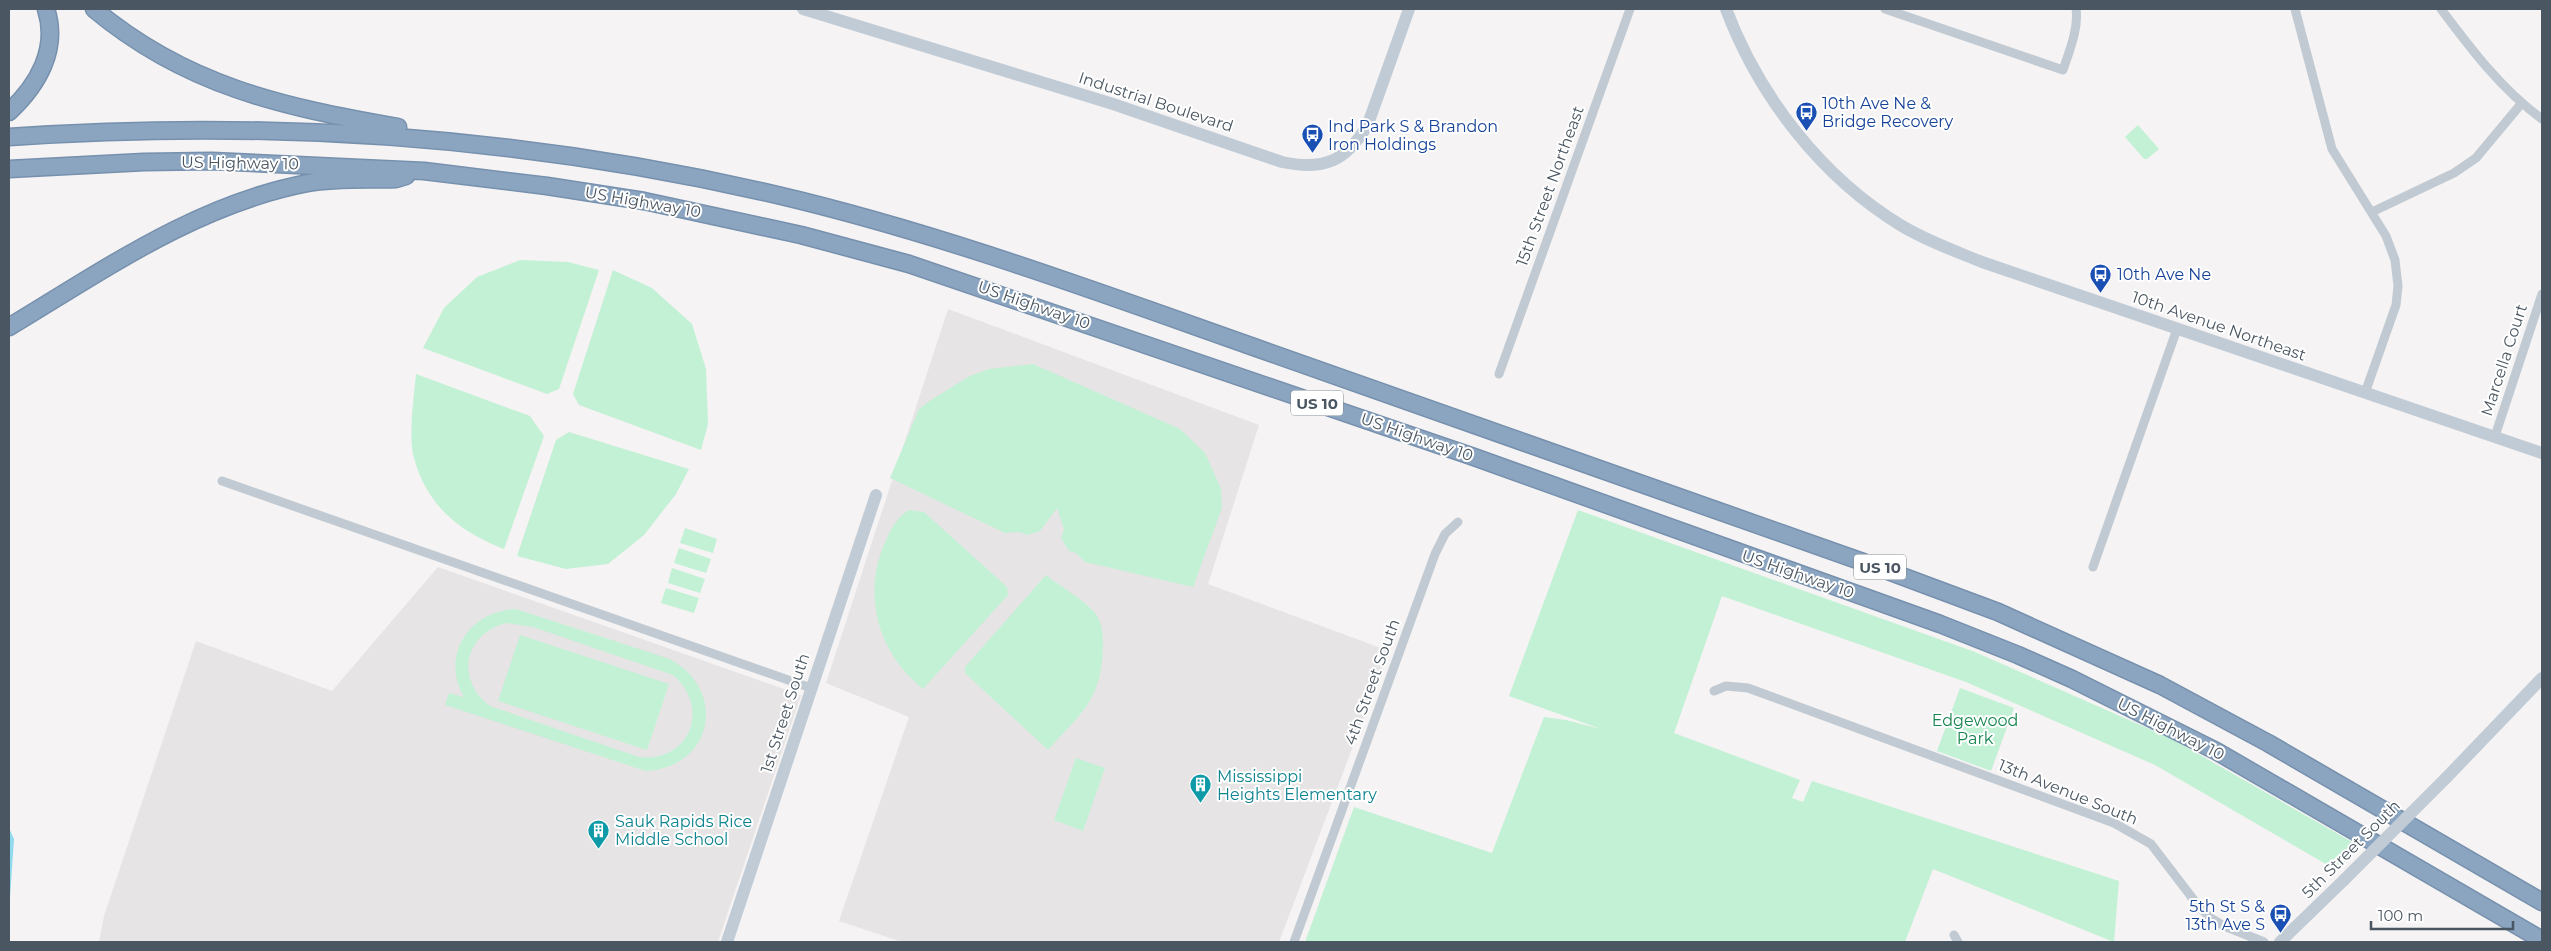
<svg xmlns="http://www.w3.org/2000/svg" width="2551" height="951" font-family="Montserrat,sans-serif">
<rect width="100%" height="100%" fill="#f5f3f3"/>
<path fill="#e6e4e5" d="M948,309L1259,425L1208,584L1389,651L1279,942H902L839,921L909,717L826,683Z
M438,567L801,695L718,942H99L104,916L196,641L332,691Z"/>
<path fill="#c3f1d5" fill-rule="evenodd" d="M2138,125L2159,149L2147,159H2144L2125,137Z
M520,260L568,262L599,270L559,389L547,394L423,348L444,308L477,277Z
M613,270L652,288L692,324L706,369L708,424L701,450L579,405L573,394Z
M1033,364L1180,429L1205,453L1221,489L1222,508L1193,587L1085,562L1076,553L1069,551L1061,538L1064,530L1057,508L1040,531L1027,535L1019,532L1005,533L890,478L919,409L931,400L968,377L989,369Z
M416,374L530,416L544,436L504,549C460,532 427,506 414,458C408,437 414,396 416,374Z
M569,432L689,469L676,494L644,535L608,564L566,569L517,556L556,440Z
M909,510L924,512L1007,587L1008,595L923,689C878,653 861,594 886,540C891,529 898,516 909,510Z
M1578,510L1975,652L2172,739L2359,846L2338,871L2155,765L1966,682L1722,596L1674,733L1800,780L1792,798L1803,802L1812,781L2119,881L2114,942L1933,869L1905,942H1305L1354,807L1492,853L1544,717L1566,720L1601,729L1509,696Z
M685,528L717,539L713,553L680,543Z
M679,548L711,559L706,573L674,563Z
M672,568L705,579L700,593L668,583Z
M1046,575C1061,587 1082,598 1095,613C1102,621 1103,635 1103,645C1102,700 1082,712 1048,750L965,673V667Z
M666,588L699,598L694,613L661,603Z
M516,609L670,659C728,691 713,767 646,771L445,705L449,693L464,697C440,655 469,611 516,609ZM506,623L533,627L673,675C711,707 690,763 639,757L490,706C455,680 464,634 506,623Z
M520,635L669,684L647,750L498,701Z
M1960,688L2014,708L1991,771L1937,751Z
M1076,758L1105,768L1083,831L1054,820Z"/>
<path fill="#90daee" d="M9,828L14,839L9,913Z"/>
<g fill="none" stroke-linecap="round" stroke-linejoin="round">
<defs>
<path id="highway" d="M94,9C186,86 283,107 398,127
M9,112C38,85 59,49 46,9
M9,137C266,119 522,136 773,194C941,233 1103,294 1265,351C1470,423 1675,495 1880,568L1998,612L2160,685L2268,743L2542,902
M9,169L144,162L212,161L424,171L547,186L644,201L801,235L909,264L1474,457L1940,624L2018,655L2072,679L2216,751L2542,940
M9,327C104,270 197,204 308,183C336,178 367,180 396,179L406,176"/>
</defs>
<use href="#highway" stroke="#7690ad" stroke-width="19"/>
<path stroke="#c1cad2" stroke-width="9" d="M1885,9L2063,70C2069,52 2079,28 2076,9
M2295,9L2332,149L2386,236L2395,260L2398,286L2396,305L2365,393
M2441,9C2471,49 2501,89 2542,119
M2372,212L2454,173L2476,158L2521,104
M1499,374L1630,9
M2495,436L2542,294
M222,481L811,688
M2093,567L2177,329
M1714,691L1726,686L1748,688L2114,823L2151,844L2200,908L2212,919L2224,926L2264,942
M1954,935L1958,942
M1294,942L1435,554L1445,534L1458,522"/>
<path stroke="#c1cbd6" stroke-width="12" d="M803,9L1113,104L1282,162C1324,171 1347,161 1368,124L1409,9
M1726,9C1759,96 1821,177 1902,226C1927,241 1955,251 1982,262L2542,453
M2446,778L2542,678
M727,942L876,495
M2280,942L2344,880"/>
<use href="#highway" stroke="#8ba5c1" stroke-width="16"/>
<path stroke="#c1cbd6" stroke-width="12" d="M2344,880L2446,778"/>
</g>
<defs>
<symbol id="bus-pin" viewBox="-11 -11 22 30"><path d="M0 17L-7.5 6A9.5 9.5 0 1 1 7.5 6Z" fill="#1a4fb4" stroke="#fff"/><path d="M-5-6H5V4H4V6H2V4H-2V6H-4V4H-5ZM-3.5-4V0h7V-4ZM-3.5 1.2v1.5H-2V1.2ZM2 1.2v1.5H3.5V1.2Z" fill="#fff"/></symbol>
<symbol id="building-pin" viewBox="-11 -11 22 30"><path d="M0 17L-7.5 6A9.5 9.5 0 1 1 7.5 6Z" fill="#0f9aa8" stroke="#fff"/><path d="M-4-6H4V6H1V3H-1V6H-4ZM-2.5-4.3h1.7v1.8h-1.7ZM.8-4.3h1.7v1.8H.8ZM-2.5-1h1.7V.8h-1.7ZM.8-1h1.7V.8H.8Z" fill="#fff"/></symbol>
</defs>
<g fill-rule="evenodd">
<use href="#bus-pin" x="1794" y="100" width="25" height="34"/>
<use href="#bus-pin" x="1300" y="122" width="25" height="34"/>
<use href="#bus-pin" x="2088" y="262" width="25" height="34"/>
<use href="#building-pin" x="1188" y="772" width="25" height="34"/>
<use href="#building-pin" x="586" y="818" width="25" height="34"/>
<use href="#bus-pin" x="2268" y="902" width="25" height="34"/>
</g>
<g text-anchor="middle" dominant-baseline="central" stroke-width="4" stroke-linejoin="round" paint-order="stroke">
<g fill="#fff" stroke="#808990" stroke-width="1">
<rect x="1291" y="390.5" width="52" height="25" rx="4"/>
<rect x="1854" y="554.5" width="52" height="25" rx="4"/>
</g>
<g font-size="15" font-weight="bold" fill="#4a5661">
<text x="1317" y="403">US 10</text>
<text x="1880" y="567">US 10</text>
</g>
<g font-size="16" fill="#4a5661" stroke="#fff">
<text transform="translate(1156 102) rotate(18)">Industrial Boulevard</text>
<text transform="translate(240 163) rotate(1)">US Highway 10</text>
<text transform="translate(1550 186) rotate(-70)">15th Street Northeast</text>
<text transform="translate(643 202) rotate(10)">US Highway 10</text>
<text transform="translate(1034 305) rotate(19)">US Highway 10</text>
<text transform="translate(2219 326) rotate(19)">10th Avenue Northeast</text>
<text transform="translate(2504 360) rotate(-72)">Marcella Court</text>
<text transform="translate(1417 437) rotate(19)">US Highway 10</text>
<text transform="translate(1798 574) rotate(19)">US Highway 10</text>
<text transform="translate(1372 682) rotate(-70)">4th Street South</text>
<text transform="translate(785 713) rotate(-72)">1st Street South</text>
<text transform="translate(2171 729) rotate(27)">US Highway 10</text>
<text transform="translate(2068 792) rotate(22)">13th Avenue South</text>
<text transform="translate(2351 849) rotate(-45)">5th Street South</text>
</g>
<g font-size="16" fill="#164399" stroke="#fff" text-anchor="start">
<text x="1822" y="103">10th Ave Ne &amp;<tspan x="1822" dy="18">Bridge Recovery</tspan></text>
<text x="1328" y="126">Ind Park S &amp; Brandon<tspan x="1328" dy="18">Iron Holdings</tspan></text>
<text x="2117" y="274">10th Ave Ne</text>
<text x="2265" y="906" text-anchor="end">5th St S &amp;<tspan x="2265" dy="18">13th Ave S</tspan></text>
</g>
<g font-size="16" fill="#17864f" stroke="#fff">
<text x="1975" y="720">Edgewood<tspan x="1975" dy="18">Park</tspan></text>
</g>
<g font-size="16" fill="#0d838f" stroke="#fff" text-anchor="start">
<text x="1217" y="776">Mississippi<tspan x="1217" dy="18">Heights Elementary</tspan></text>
<text x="615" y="821">Sauk Rapids Rice<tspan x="615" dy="18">Middle School</tspan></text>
</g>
</g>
<rect width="2551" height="951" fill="none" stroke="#4a5661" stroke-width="20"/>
<path d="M2371 921v8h142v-8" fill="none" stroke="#4a5661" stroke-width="2.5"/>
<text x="2378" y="921" font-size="15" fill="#4a5661" stroke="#ffffff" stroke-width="4" paint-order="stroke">100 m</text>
</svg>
